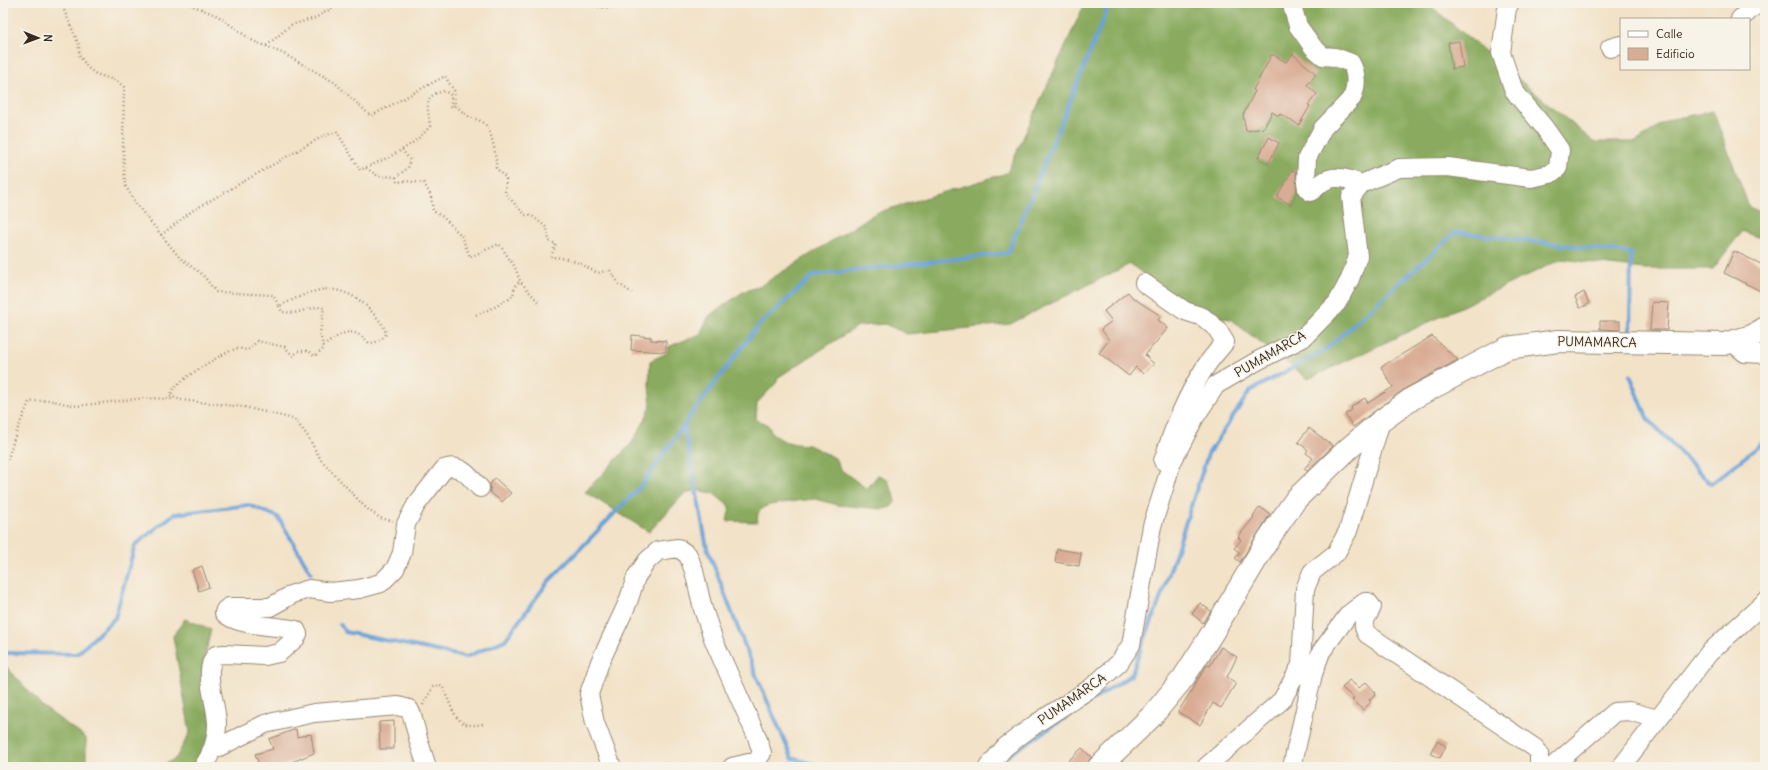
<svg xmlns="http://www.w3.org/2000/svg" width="1768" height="770" font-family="Delius,sans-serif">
<rect width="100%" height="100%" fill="#f7f3e8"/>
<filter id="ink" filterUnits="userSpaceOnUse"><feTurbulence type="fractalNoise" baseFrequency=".025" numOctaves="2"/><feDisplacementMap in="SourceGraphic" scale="8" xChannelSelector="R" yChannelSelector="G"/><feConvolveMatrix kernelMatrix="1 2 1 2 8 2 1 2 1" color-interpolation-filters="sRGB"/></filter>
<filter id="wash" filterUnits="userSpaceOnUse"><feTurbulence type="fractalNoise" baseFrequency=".012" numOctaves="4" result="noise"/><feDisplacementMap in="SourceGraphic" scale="16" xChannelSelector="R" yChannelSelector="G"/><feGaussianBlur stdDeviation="0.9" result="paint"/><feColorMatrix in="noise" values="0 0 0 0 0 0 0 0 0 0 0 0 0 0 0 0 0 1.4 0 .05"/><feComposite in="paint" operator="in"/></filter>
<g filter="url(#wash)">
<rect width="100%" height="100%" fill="#f2e2c7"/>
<path fill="#8aab5f" stroke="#626a3e" d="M1085,3H1427L1594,142H1636L1667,120L1713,111L1749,207L1765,214V240L1742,231L1713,269H1643L1562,259L1308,379L1230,319L1195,312L1130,264L1010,324L907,334L885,324L858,326L777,378V382L757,403L756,420L767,424L773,434L784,441L795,444L809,445L835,458L840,469L867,489L878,475L887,479L895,497V502L891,507L883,509L838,505L815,499L796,501L770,505L764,507L758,513L757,522L727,521L730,507L713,493L696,490L683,495L649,532L585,492L631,444L644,422L651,405L649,386L650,361L667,353L668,347L700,334L709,316L743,292L760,286L876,213L1007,173Z
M185,619L211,629L202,669L212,729L194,767H160L176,758L190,732L173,636Z
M3,663L43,707L86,738V767H3Z"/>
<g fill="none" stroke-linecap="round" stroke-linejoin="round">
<path stroke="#69a2d8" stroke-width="4" d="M1630,375L1647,418L1711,484L1765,441
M684,425L707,548L756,675L792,758L824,767
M340,624L345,632L466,657L505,640L548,582L642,485L693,412L758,326L814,275L1008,253L1110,3
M3,653L77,654L115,618L135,545L174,514L249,505L278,517L311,573
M1007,756L1131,675L1164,589L1208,454L1250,391L1325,350L1456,232L1631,253L1630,335"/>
</g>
<g id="blocks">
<path fill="#d9ac94" d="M1459,41L1463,67L1452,69L1448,43Z
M1272,54L1286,62L1293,54L1316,74L1307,85L1317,94L1308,105L1310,106L1299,125L1280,114L1279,116L1272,112L1264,128L1246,131L1243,115L1255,91L1253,90Z
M1269,137L1279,143L1268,164L1258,158Z
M1292,170L1296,172L1297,192L1291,205L1277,197Z
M1734,251L1765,266V293L1724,273Z
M1128,292L1133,298L1161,316L1158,320L1168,328L1145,355L1154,364L1143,374L1136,367L1129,376L1099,353L1109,340L1101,329L1112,321L1104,311Z
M1584,292L1589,304L1580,308L1575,297Z
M1652,302L1669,303L1667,330H1650Z
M1600,321H1620V330L1600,329Z
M632,335L651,337V340L666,341V352L631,350Z
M1432,336L1458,360L1406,388L1353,427L1345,414L1352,410L1351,407L1365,398L1368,403L1393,387L1381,367Z
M1309,428L1333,446L1307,471L1304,469L1313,458L1306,453L1308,450L1298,442Z
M495,478L511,493L502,502L490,492V484Z
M1260,507L1270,514L1240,562L1235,558L1240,553L1234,548L1241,540L1238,537L1254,517L1253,516Z
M1057,549L1081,553L1079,566L1055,562Z
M202,566L209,587L199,591L192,570Z
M1200,603L1211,611L1203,623L1192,614Z
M1221,647L1237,657L1227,677L1236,683L1221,708L1213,703L1200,725L1178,712L1207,665L1210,666Z
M1349,680L1359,688L1366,682L1376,693L1369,700L1371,702L1363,710L1352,700L1354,698L1342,688Z
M394,721V749H380L379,722Z
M296,729L297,737L311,734L314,753L280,767H260L255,754L273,749L269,739Z
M1437,741L1446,746L1440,758L1430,753Z
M1082,748L1091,757L1087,767H1074L1068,761Z"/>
</g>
</g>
<g filter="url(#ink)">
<use href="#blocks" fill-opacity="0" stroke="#968672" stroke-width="1"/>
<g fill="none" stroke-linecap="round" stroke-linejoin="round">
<defs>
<path id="minor" d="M1293,9L1298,26L1313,47L1323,56L1335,57L1351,63C1357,74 1357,86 1352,98L1323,128L1307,158L1306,182L1307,189L1310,192C1315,190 1318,185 1323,182C1334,174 1349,179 1361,184
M1740,19L1758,3
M1610,48L1621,45
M1144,283L1185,311L1203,317L1217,329L1225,342C1218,351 1210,359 1204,369C1186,397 1173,429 1163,461
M1732,342L1745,353L1765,354
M211,751L265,724L314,713L398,706L409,709L412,715L419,742L427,767
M203,767C211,755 217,741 217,726C218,705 201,672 216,655L224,654L265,656L279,653L296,638L298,634L296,630C277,625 237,627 224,613L225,610L229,607H270L293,594L309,589L331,592L359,589L381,583L395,569L402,553L406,524L416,505L444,469C459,462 470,477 480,488
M612,767L595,723L589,694L600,662L628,602L636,577L647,561L658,551L678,548L688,555L694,571L703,609L714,641L757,737L762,753L757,761L732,767
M988,767L1005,747L1037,723L1091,688L1119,663L1131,645L1152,526L1165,485L1171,464L1195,417L1216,385L1259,360L1303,338L1337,303L1350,279L1358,256L1351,197L1361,184L1399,168L1448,167L1531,178L1550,174L1558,168L1560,150L1544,127L1514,91L1501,53L1507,8L1510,3
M1206,767L1282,700L1301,665L1305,589L1312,572L1336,553L1348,531L1381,421
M1292,767L1313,674L1321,652L1349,614L1365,602H1368L1372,607C1368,618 1359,621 1367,634L1535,748L1539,753V767
M1552,767L1615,712L1629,711L1657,719
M1621,767L1709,653L1765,602"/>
<path id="major" d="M1099,767L1153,715L1184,677L1211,635L1269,538L1296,499L1348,449L1381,421L1413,398L1507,348L1558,341L1724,344L1752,336L1765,328"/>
</defs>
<use href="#minor" stroke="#968672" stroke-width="20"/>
<use href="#major" stroke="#968672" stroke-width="24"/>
<path stroke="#968672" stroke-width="2.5" stroke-dasharray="1 3" stroke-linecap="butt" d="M61,3L79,45V55L88,68L96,74L117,81L124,87L123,148L125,185L136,204L180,258L203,275L216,292L273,295L279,306C291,301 303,294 316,291C335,285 359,296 371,311C377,318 384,324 386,334C381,340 377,343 369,343C350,324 343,333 323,346V349L315,356L308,351H298L293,356L285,347L257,341C244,356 248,347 236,349C223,352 183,378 174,388C173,390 171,394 170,396L181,400
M186,3L218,16L253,41L266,46L291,25L315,18L341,3
M583,3C597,9 618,9 632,3
M931,7L932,3
M266,46L284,54L334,82L371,116L445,76L454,91L455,105C460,109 464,114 470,117C475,119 480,120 484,123C492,129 497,159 496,168L506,178L505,193L525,215H531L547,228L549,241L556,244L551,257C572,258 580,263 597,273L610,270L619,284L632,293
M366,168L378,176L396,177L408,168L410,160L402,150
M396,177L397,182L406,181L424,183L431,196L433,211L443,217L461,235L470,257L499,244L515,267L520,281L539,303
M161,235L192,211L323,136L337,132L360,170C385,159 413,148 430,126C428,107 422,95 445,91L451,95V107L455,105
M279,306L282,312L294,313L317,307L324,308L320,333L323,345
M476,315L497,306L503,301L509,299L513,295L515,286L520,281
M181,400L244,407L294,419L307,435L321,460L366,508L380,518L393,521
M3,466L8,458L16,433L29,402L48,400L77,406L144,398L174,399
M423,705L433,687L440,685C444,688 444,690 446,695C455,715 457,729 483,724"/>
<use href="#minor" stroke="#fff" stroke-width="18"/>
<use href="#major" stroke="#fff" stroke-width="22"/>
</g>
</g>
<g text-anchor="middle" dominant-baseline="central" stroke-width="3" stroke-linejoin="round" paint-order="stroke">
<g font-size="13" fill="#3b2a1e" stroke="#f7f3e8">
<text transform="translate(1597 342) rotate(1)">PUMAMARCA</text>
<text transform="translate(1270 354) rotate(-30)">PUMAMARCA</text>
<text transform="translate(1072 699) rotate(-35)">PUMAMARCA</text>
</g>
</g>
<rect width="1768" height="770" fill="none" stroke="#f7f3e8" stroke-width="16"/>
<rect x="1620" y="18" width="130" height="52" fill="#f7f3e8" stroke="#aca397"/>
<rect x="1628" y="31" width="20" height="6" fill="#ffffff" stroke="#aca397"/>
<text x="1656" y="38" font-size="12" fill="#3b2a1e">Calle</text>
<rect x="1628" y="48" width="20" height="12" fill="#d9ac94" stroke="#aca397"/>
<text x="1656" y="58" font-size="12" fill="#3b2a1e">Edificio</text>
<g transform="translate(38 38) rotate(91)" stroke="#f7f3e8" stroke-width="3" paint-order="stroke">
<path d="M0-3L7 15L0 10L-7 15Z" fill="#3b2a1e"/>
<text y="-6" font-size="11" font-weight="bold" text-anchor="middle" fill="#3b2a1e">N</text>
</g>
</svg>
